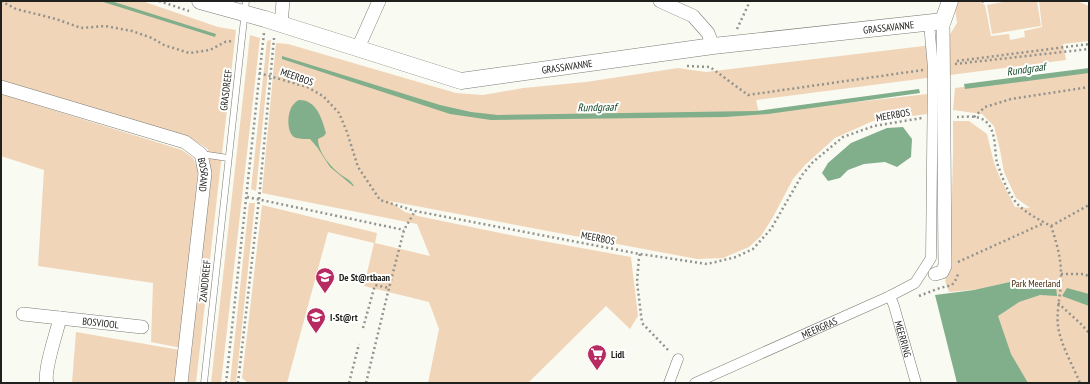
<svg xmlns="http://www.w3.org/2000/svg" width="1090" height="384" font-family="'PT Sans Narrow',sans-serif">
<rect width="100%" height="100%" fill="#f9faf2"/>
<path fill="#f1d5b9" d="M1,1H142L218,27L236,30L196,383H188L211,173L208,149L187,136L1,80Z
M957,1H978L985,5L991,36L1009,34L1010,40L1025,37L1024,31L1042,27L1039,1H1077L1089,6V41L1063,44L1066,60L756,100L759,113L927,94V114L873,121L835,138L805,165L793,179L773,217L761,236L749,247L723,258L697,259L389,201L405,212L418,216L515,236L631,257L638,316L630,329L606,306L528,383H428L439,329L429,302L364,286L374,243L328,232L287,383H248L242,378L262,205L377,233L375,243L430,256L417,224L262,193L276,43L288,44L456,93L483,95L523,88L586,82L678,68L706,72L949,43V36L957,23L955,8Z
M1008,1H1037L1041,26L992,34L987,5Z
M250,35L260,38L221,383H211Z
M271,40L256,191L251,189L267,41Z
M1089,71V383H1015L981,289L949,292L945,281L950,270L953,154V121H969L987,134L994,163L1001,180L1015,207L1030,208L1016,198L1004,172L1000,150L994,126L982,114L953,110L955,88Z
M1,94L182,150L193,158L198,170L181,348L151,342L153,283L38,266L44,170L1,156Z
M249,203H255L236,383H230Z
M76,332L180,350L174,383H72Z"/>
<path fill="#81ae8b" d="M100,1H111L216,34L215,37Z
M282,56L440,105L471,112L498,115L756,111L919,89L920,93L768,114L725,117L491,120L450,114L282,59Z
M1089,68V73L965,89L964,84Z
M299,100C317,100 322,119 326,133L324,136L318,139C318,152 330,166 340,174C345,178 351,180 354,186H353L330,167L317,147L310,139C305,139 298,139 294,137C286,132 287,110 294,104C295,102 297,101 299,100Z
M903,127L912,139L911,157L897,167L885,162L864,164L848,170L840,178L828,181L822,173L828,163L851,143L887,128Z
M1010,282L1056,287L1057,296L1040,295L1019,302L998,316L1011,354L1028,383H957L935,295L974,290Z
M1067,288L1089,294V306L1062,296Z"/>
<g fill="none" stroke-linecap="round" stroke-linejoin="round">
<defs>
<path id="service" d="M201,154L228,158
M204,383L246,1"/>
<g id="pedestrian">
<path id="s1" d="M890,296L894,306L916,383"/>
<path d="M669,383L678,359"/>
<path id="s2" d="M695,383L890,296L915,283L931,258L933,68L929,23"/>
</g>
<g id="minor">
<path d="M660,1L693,16L708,33L713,46"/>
<path d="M281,24L283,1"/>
<path d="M358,48L379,1"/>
<path id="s3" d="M1,87L185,142L201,154L205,173L181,383"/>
<path d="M935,274L942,272L945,266L943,21"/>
<path id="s4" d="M23,314L142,327"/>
<path d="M47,383C43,371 57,332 60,318"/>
</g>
<g id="tertiary">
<path id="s5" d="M200,1L265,19L461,81L713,46L943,21L950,1"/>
</g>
</defs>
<use href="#service" stroke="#7b7b75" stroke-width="7"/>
<use href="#pedestrian" stroke="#7b7b75" stroke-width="11"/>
<use href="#minor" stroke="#7b7b75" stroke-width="14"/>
<use href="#tertiary" stroke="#7b7b75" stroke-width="17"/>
<path stroke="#92938d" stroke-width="2.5" stroke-dasharray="2 3" stroke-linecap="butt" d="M1,1L16,9L56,19L81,28L105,26L132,31L152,38L164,45L189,53L210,50L225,42L232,41
M159,1L189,11
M982,1L985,3
M737,29L750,1
M957,61L1089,44
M955,64L1089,49
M687,66L710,67L748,95L923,70
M259,73L307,87L323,96L339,113L347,132L358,167L380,200L415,211L640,254L707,264L736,257L753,249L771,229L802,175L813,162L843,137L874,126L922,118
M957,117C965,117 976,115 984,120C997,129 994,150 997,163C1000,171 1007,191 1012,197C1021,211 1036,218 1051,226C1056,241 1061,257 1061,274C1062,291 1056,308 1058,326C1060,343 1073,366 1080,383
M974,117L985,107L1011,99L1089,87
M247,197L404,230
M1051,226L1089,205
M640,254L639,257L637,282L642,323L670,352
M958,262L1044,223
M1061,274H1083L1089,276
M919,296L940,288L952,285L957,278L958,273
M1058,303L1081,324L1089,333
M363,328L375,285L389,288
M226,383L264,33
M238,383L259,199L274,38
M349,383L359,344
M366,383L388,292L404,230L415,211"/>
<use href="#service" stroke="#fff" stroke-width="6"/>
<use href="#pedestrian" stroke="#fff" stroke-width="10"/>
<use href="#minor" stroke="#fff" stroke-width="13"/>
<use href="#tertiary" stroke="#fff" stroke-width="16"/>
</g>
<defs>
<symbol id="school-pin" viewBox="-11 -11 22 30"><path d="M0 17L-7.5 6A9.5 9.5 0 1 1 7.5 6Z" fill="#b72a62" stroke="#fffffe"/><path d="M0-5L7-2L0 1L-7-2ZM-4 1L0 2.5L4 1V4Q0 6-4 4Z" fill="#fff"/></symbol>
<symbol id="supermarket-pin" viewBox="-11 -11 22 30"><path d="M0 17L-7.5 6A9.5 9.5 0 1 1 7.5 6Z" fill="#b72a62" stroke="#fffffe"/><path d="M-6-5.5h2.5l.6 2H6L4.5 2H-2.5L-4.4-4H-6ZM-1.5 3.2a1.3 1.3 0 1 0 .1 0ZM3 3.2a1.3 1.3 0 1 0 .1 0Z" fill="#fff"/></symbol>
</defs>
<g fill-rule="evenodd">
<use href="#school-pin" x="314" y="266" width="22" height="30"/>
<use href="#school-pin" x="305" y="306" width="22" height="30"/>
<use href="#supermarket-pin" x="586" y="343" width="22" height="30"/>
</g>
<g text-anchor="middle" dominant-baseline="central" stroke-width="4" stroke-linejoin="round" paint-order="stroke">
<g font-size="10" fill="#20201e" stroke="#fffffe">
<text stroke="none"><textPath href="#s5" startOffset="704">GRASSAVANNE</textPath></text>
<text stroke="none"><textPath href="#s5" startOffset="380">GRASSAVANNE</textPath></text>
<text transform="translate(297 77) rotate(19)">MEERBOS</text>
<text transform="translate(226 90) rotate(-83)">GRASDREEF</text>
<text transform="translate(893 115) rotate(-10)">MEERBOS</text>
<text stroke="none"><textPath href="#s3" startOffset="233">BOSRAND</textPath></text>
<text transform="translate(598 238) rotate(11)">MEERBOS</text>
<text transform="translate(205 281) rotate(-84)">ZANDDREEF</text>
<text stroke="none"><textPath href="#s4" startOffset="78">BOSVIOOL</textPath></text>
<text stroke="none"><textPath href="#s2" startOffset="136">MEERGRAS</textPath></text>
<text stroke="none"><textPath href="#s1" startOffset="45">MEERRING</textPath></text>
</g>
<g font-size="10" font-weight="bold" fill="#20201e" stroke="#fffffe" text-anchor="start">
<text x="339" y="277">De St@rtbaan</text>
<text x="330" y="317">I-St@rt</text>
<text x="611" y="354">Lidl</text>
</g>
<g font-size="10" fill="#452909" stroke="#fffffe">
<text x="1036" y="283">Park Meerland</text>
</g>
<g font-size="11" font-style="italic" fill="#0f4523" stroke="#fffffe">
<text transform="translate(1026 69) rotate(-8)">Rundgraaf</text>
<text transform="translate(597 107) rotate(-1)">Rundgraaf</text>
</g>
</g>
<rect width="1090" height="384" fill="none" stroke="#20201e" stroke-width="4"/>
</svg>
